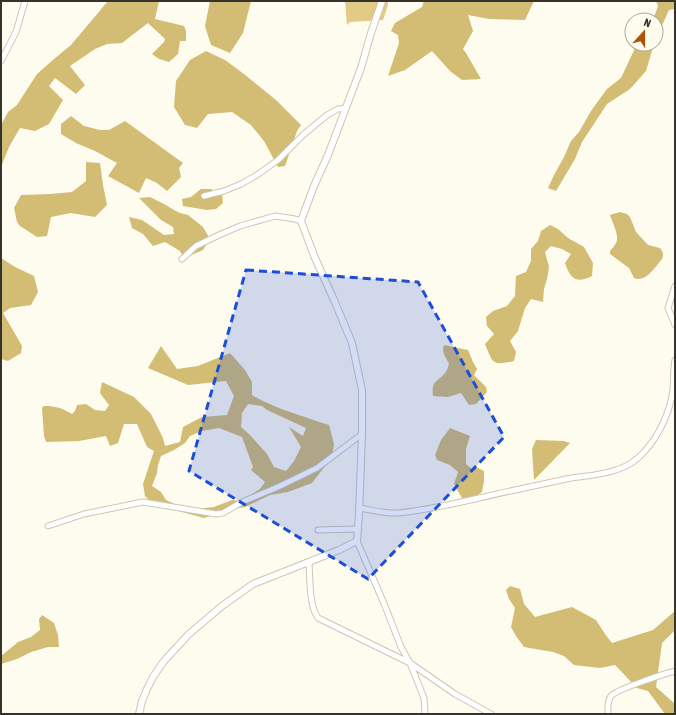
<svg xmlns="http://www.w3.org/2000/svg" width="676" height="715" font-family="'Asap Condensed',sans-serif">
<rect width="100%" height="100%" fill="#fefbef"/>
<path fill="#e2cb85" d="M345,1H388V5L383,20L350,22L347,25Z"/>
<path fill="#d3bc73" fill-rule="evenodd" d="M108,1H159L155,19L184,26L186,31V41H180L178,54L169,62L159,59L152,54L164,42L165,39L148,23L122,43L107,44L95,49L70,66L85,85L76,94L55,78L49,86L63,100L49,124L35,131L20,128L9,147L1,167V125L8,112L17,105L37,74L54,59L71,45Z
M210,1H251L243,33L230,53L211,45L205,26Z
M424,1H534L525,20L489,19L468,15L473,31L463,49L466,53L481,79L462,80L450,71L432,51L405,70L388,76L399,43L398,35L391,31L395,23L422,7Z
M656,1H675V9L669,10L656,39V20H653L658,6Z
M637,44H654L646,71L630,89L607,104L582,142L575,159L556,191L548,188L554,175L564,157L571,141L579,132L591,111L607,89L621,78Z
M206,51L225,60L244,74L276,100L301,125L297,131L285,166L278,167L264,141L251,125L232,112L208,114L197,128L185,125L174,107L176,81L190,60Z
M71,116L84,126L100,130H109L125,121L183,163L179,168L181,177L167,191L157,183L146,178L139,193L108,176L117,163L95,151L76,143L61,134V124Z
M86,162L100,163L103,185L107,205L95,217L71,213L51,217L47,236L37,237L20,226L17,222L14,208L21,195L51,194L72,192L86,181Z
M201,189H211L222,195L223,203L216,209L207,210L183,206L182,199L191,197Z
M150,197L164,204L174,210L180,213L188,215L203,227L210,239L203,250L184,258L180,251L165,242L153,246L143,234L132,228L129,217L142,220L164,235L174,234L173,227L161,220L139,198Z
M620,212L627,214L630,217L636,232L648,245L660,248C663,252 664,254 662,259C655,267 646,283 634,278L629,268L610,254V251C612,248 615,246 616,243C620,236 612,222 610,215Z
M550,225L558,229L568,238L584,247L593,263L592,276C577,284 570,279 565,263L571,254L562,249L551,246L545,252L549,267L547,279L544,289L543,302L531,299L525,308L518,331L510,341L516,352L514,361C491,366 493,363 485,344L494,334L487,326L486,317L493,311L507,306L515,296L516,276L526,272L531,261V249L538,241L541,231Z
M1,258L15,267L34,276L38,292L31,305L10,308L3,313L22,346L21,353L8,361L1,359Z
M444,345L468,350L473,362L477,369L474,375L486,387L487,392L476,404L469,405L461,393L448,397L433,396C431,380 437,383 445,373C447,371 448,367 449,364C446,357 441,352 444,345Z
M161,346L177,369L198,366L230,353L245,370L252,382V395C276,409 303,416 329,425L334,444L332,457L312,483L288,492L270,495L245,507L228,510L204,518L153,504L145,496L143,484L154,451L147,447L137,424H124L118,443L110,446L106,436L79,441L46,442L44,436L42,408L44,406C56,406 62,408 72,414L75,411L77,405L86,404L95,410L105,411L109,405L100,393L102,382L134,397L151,414L163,438L165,446L180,442L183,427L202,417L227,415L234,396L226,381L188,385L148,368ZM248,404L262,406L267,410L306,428L303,436L289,427L301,447L294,461L286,471L274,467L267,454L249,434L241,427L242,413ZM219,428L242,437L253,467L251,470L265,482L260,489L252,494L240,501L232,500L214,507L187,510L166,500L161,492L152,486L157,473L158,465L161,456L174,450L185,443L190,436L202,431Z
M450,428L470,436L466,449V464L472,469L478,468L484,471V481L482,492L475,497L462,498L454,484L458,472L450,465L437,460L435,455L441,440Z
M536,440L564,441L570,443L534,480L532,449Z
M510,586L520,589L524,604L535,617L572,607L596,620L605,634L612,643L653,630L675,611V630L662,643L656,687L675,704V714H665L648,691L637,688L615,665L600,668L574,665L564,656L553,652L524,647L516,636L511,627L515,608L509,599L506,590Z
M42,615L54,623L58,635L59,647H48L31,652L17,659L1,664V656L18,642L31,637L40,630L39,619Z"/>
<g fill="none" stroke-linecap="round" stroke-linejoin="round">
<defs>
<path id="minor" d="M1,61L16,32L25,1
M204,196L224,191L241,184L257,175L278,160L303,135L327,115L338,109L346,108
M182,259L196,246L219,235L240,226L275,216L295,219L301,221
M675,286L668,308L675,325
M360,508C372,510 385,514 399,513C438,509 476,498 515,490C534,486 552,482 571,478C586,476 602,475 616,470C626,467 637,460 644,452C659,436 670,412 673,390C674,380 673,369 675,360
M48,526L84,514L143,502L216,514L223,513L242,502L278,487L317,468L362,434
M318,530L358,529
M357,541L385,606L401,647L410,663L424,698L425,714
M309,563C310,578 309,606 318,618L410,663L455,694L491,714
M608,714C608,708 607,701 611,696C617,689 664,674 675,671"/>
<path id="tertiary" d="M139,714L142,701L147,689L153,677L164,661L189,634L222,606L253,584L339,550L357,541L359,514L362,434V390L352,343L334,300L315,258L301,221L314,186L328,155L361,68L371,33L382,1"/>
</defs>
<use href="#minor" stroke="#cdc7b4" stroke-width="7"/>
<use href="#tertiary" stroke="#cdc7b4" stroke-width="8"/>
<use href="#minor" stroke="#fff" stroke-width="5"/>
<use href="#tertiary" stroke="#fff" stroke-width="6"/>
</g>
<path fill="#1d4ed8" fill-opacity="0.2" stroke="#1d4ed8" stroke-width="3" stroke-dasharray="8 5" stroke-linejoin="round" d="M246,270L418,282L504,437L368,579L189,471Z"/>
<rect width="676" height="715" fill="none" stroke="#36332c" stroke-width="4"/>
<g transform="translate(644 32) rotate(21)"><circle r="19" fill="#fefbef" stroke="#aeaba1"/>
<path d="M0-3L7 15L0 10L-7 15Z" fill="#b15107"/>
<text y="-6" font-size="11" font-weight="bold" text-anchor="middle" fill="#36332c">N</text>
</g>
</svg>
